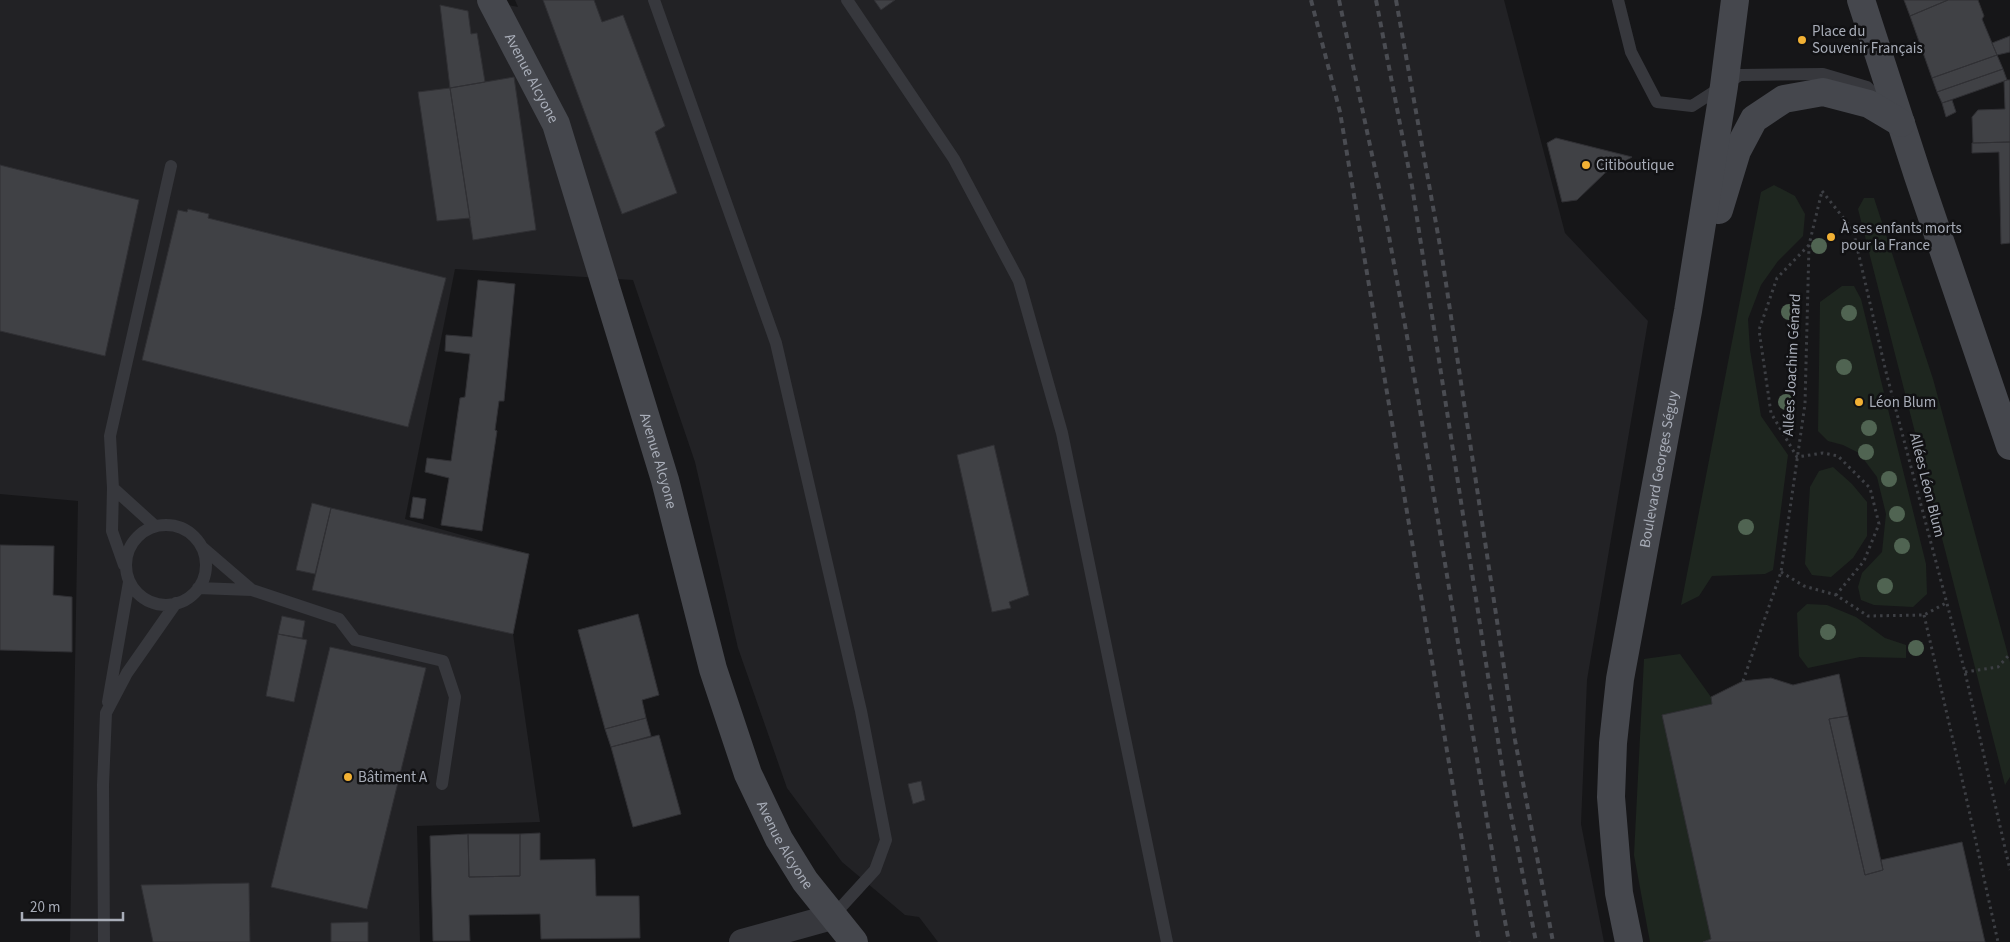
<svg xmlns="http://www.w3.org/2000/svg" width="2010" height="942" font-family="'Source Sans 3',sans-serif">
<rect width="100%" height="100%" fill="#161618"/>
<path fill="#222225" d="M0,0H485L518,7L515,0H1504L1565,233L1648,321L1587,680L1581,824L1604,942H938L919,917L905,915L842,862L787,788L738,648L695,462L633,280L455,269L405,519L529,554L513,634L540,822L417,826L420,942H70L78,501L0,494Z"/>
<path fill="#1e261f" d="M1774,185L1795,196L1805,214L1803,236L1778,261L1761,285L1748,319L1750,350L1761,416L1788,455L1773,570L1765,574L1712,576L1699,596L1681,605L1761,192Z
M1864,198H1874L1933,379L2010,662V777L2005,785L1858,209Z
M1842,286H1854L1861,299L1926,564L1927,594L1913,607L1874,605L1861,600L1858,587L1862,573L1882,552L1886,514L1877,477L1859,453L1843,445L1828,441L1818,431L1820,302Z
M1833,467L1852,484L1867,502V536L1853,558L1831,577L1812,575L1805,564L1810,487L1819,471Z
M1807,604L1827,605L1856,617L1885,638L1906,645V658L1860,657L1808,668L1799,656L1797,613Z
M1680,654L1711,697L1712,704L1662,715L1711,939L1703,942H1650L1634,855L1644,659Z"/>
<path fill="#404145" stroke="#303034" d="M543,0H594L602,22L623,15L665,126L655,132L677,193L622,214Z
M874,0H895L881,10Z
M1904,0H1948L1910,16Z
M1948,0H1978L1984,16L1982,19L1997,55L1932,78L1910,16Z
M440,5L468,11L471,34L477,33L485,82L450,88Z
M2010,36V52L1997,55L1992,43Z
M1997,55L2003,69L1937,92L1932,78Z
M2003,69L2007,80L1942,103L1937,92Z
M514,77L536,230L473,240L450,88Z
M2007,80H2010V142L1973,143L1972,117L1978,110L2005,109L2004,81Z
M450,88L470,218L437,221L418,92Z
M1952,100L1956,112L1946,117L1942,103Z
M1556,138L1632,157L1605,173L1577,200L1562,202L1547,143Z
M2010,142V243L2001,244L1999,152L1972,153V143Z
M0,165L139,200L105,356L0,331Z
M188,209L209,214L208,218L446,278L408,427L142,360L178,210L187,212Z
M478,280L515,284L504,401H499L495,430L497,431L482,531L441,525L449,478L425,472L427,458L451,461L460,398L465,397L470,354L445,351L446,335L472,337Z
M994,445L1029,595L1009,602L1011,608L992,612L957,455Z
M413,497L426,499L423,519L410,517Z
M312,503L331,508L315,574L296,570Z
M331,508L529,554L513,634L312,590Z
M0,545L54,546L53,595L72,597V652L0,650Z
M638,614L659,695L642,700L646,718L605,729L578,630Z
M282,616L305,621L302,638L278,634Z
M278,634L307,640L294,702L266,696Z
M330,647L426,668L367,909L271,887Z
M1839,674L1848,716L1829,719L1865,875L1883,870L1881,860L1962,842L1985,942H1703L1711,939L1662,715L1712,704L1711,697L1743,681L1771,678L1793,685Z
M1848,716L1883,870L1865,875L1829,719Z
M646,718L651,736L611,747L605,729Z
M659,735L681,814L633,827L611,747Z
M921,781L925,800L913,804L908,784Z
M540,833V860L595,859L596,896H639L640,938L541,939L540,914L469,915L470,941H433L430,836L468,834L469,877L520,876V834Z
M468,834H520V876L469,877Z
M249,883L250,942H153L141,885Z
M368,922V942H331V923Z"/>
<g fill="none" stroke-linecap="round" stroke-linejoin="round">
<path stroke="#3d3f44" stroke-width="3" stroke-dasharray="2.5 4" stroke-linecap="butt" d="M1822,191L1853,230L1886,372L1965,672L2010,870
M1809,245L1777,278L1759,330L1771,413L1797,457L1823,453L1838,456L1870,488L1879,524L1864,561L1836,595
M1781,572L1804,586L1836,595L1868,616L1924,615L1946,603
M1924,615L1965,792L1998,942
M1965,672L1998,667L2010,654
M1743,681L1781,572L1805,404L1809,245L1822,191"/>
<path stroke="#37383d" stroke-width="12" d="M654,0L776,343L861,711L886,840L875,870L832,917
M847,0L954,159L1019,281L1062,433L1167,942
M1618,0L1631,52L1657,102L1692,106L1740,75L1823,74L1867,87L1883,103
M113,488L112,531L124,565
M126 565a40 40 0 1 1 80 0a40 40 0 1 1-80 0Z
M155,526L113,488L110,436L171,166
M202,547L252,590
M198,588L252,590L339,619L355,640L443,661L455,697L442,784
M108,702L129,582
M104,942L103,785L106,713L127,673L176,603"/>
<path stroke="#37383d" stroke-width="26" d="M742,942L832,917"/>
<g stroke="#45474d" stroke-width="28">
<path id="s1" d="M491,0L556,124L665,480L713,669L748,774L779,839L805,881L854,942"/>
<path d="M1861,0L1918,176L2010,446"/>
<path d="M1719,210L1737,151L1754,119L1784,99L1823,92L1869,104L1901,123"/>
<path id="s2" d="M1629,942L1619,893L1611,797L1613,743L1620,679L1688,311L1724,86L1735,0"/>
</g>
<path stroke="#4a4c52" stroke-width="4" stroke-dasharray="6 5" stroke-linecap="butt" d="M1311,0L1340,112L1479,942
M1339,0L1387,225L1417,392L1495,869L1509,942
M1376,0L1412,186L1504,779L1536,942
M1396,0L1442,257L1515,740L1553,942"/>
</g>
<g fill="#506452">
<circle cx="1819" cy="246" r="8"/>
<circle cx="1789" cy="312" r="8"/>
<circle cx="1849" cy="313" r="8"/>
<circle cx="1844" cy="367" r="8"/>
<circle cx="1786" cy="402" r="8"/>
<circle cx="1869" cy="428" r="8"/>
<circle cx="1866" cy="452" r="8"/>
<circle cx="1889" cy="479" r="8"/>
<circle cx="1897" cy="514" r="8"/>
<circle cx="1746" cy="527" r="8"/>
<circle cx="1902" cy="546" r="8"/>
<circle cx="1885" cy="586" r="8"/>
<circle cx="1828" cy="632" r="8"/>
<circle cx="1916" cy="648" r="8"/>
</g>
<g fill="#f2b134" stroke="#111113" stroke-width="2">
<circle cx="1802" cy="40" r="5"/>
<circle cx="1586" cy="165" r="5"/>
<circle cx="1831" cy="237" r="5"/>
<circle cx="1859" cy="402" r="5"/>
<circle cx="348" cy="777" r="5"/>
</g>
<g text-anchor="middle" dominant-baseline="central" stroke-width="5" stroke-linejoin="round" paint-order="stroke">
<g font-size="15" fill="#a8adb8" stroke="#111113" text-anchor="start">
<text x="1812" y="31">Place du<tspan x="1812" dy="17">Souvenir Français</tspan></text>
<text x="1596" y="165">Citiboutique</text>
<text x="1841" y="228">À ses enfants morts<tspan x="1841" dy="17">pour la France</tspan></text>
<text x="1869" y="402">Léon Blum</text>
<text x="358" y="777">Bâtiment A</text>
</g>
<g font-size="15" fill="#a8adb8" stroke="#111113">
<text stroke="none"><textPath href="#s1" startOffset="88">Avenue Alcyone</textPath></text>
<text transform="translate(1792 365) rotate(-87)">Allées Joachim Génard</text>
<text stroke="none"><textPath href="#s1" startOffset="492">Avenue Alcyone</textPath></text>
<text stroke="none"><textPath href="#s2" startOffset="478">Boulevard Georges Séguy</textPath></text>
<text transform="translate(1927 485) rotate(76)">Allées Léon Blum</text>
<text stroke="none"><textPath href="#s1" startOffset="898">Avenue Alcyone</textPath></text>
</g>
</g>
<path d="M22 912v8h101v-8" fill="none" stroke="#a8adb8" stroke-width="2.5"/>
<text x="30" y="912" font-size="15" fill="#a8adb8" stroke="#111113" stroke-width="4" paint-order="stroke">20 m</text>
</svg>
